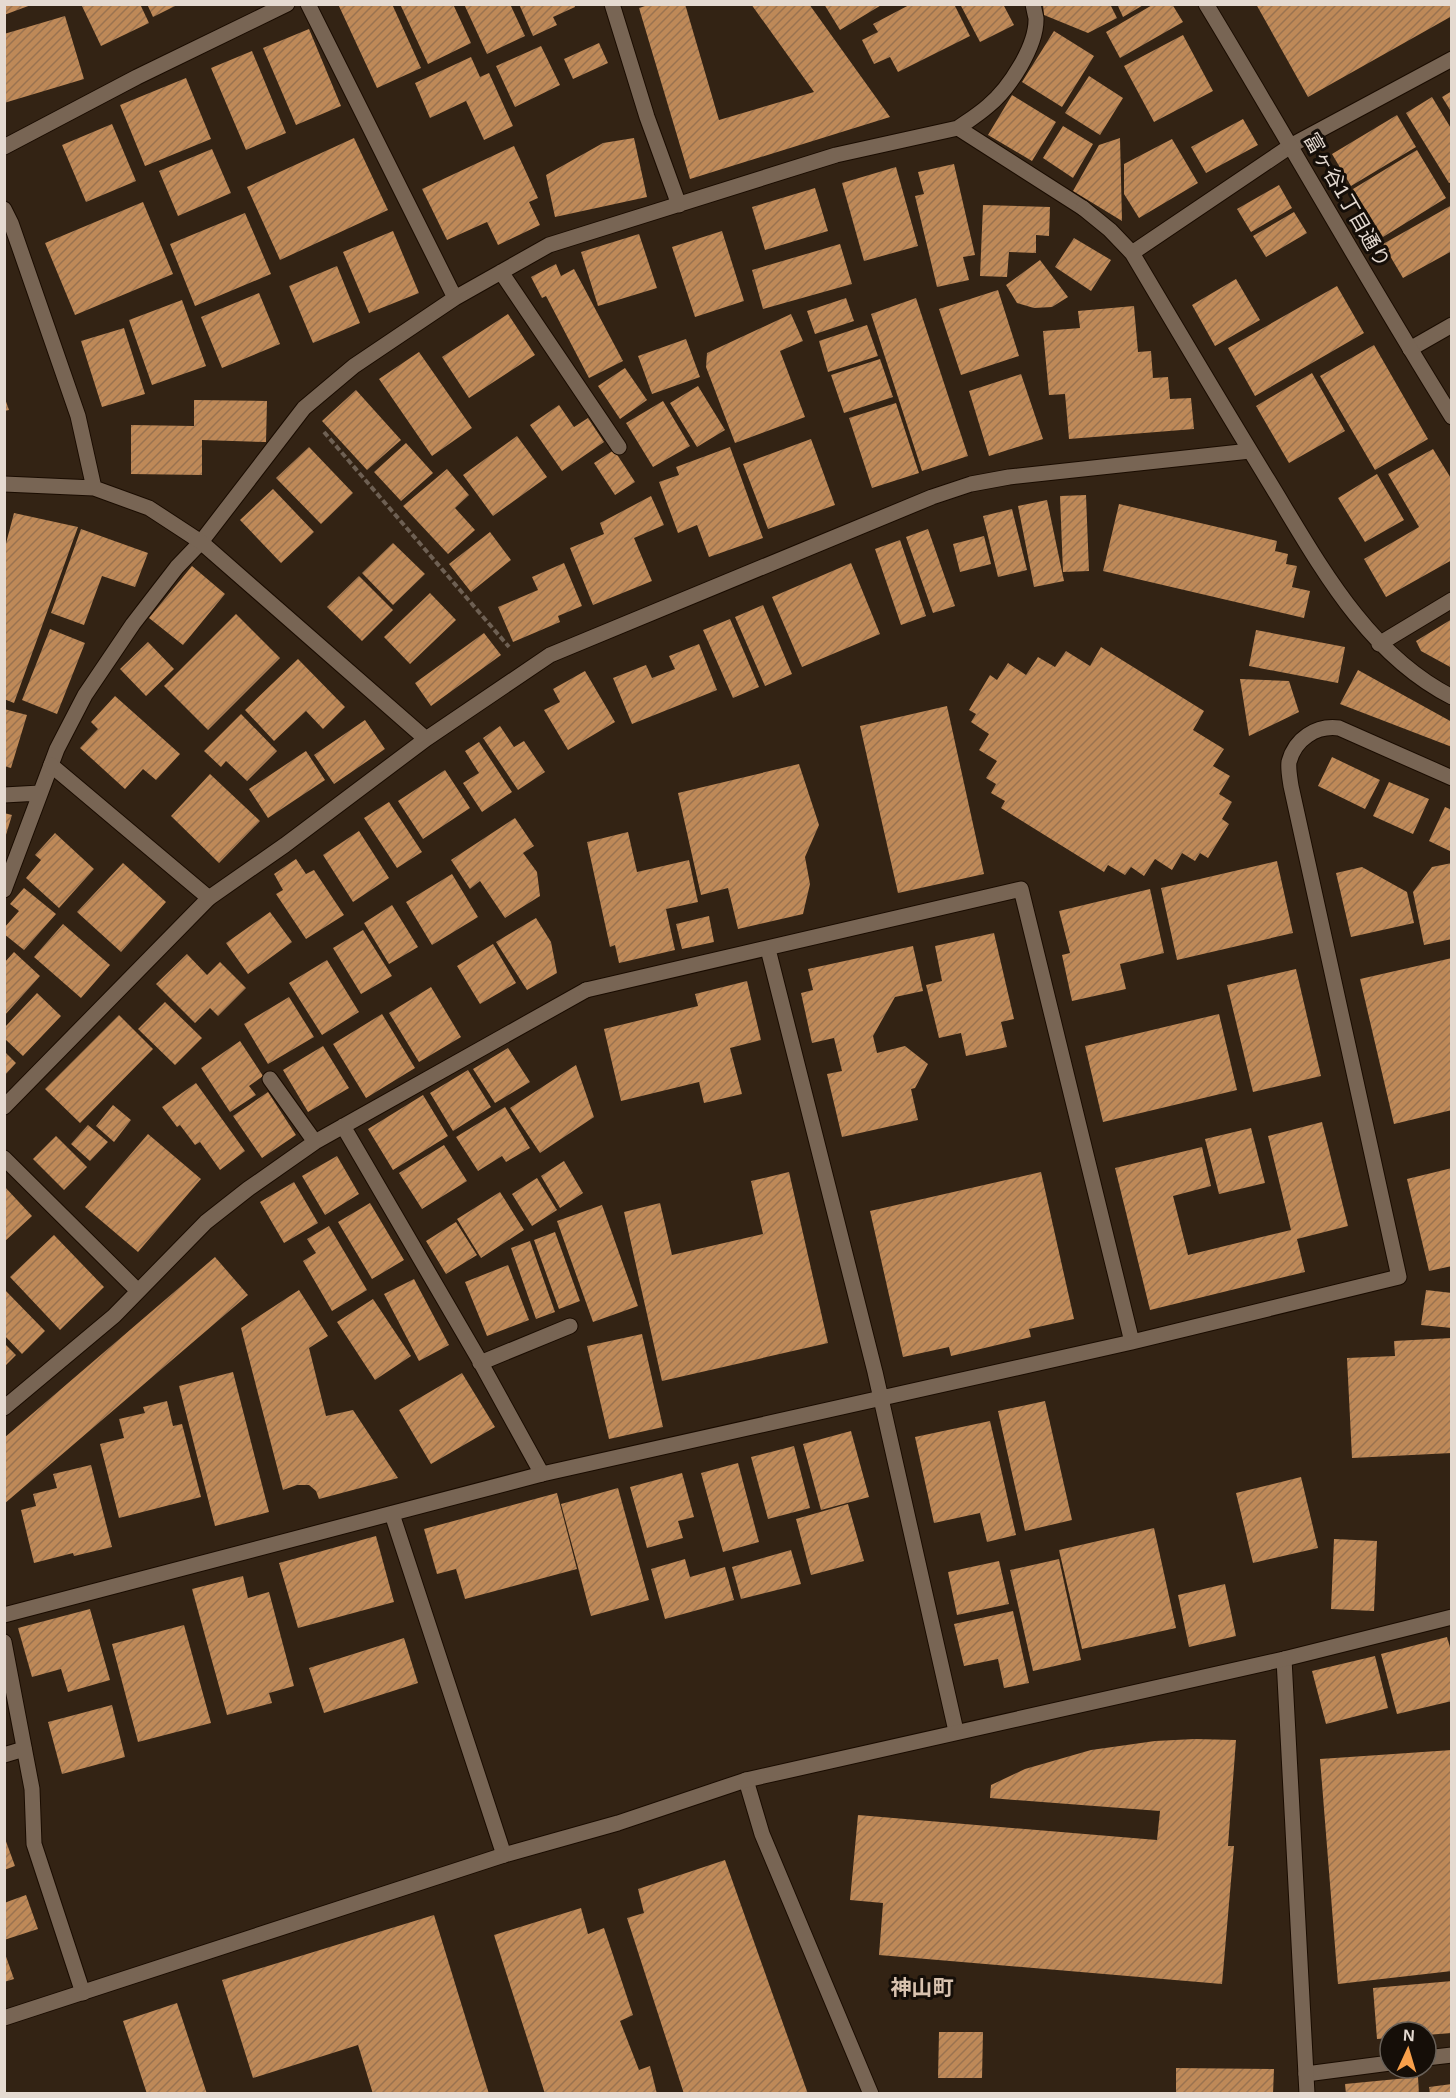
<svg xmlns="http://www.w3.org/2000/svg" width="1456" height="2098" font-family="Helvetica,'Noto Sans JP',sans-serif">
<defs>
<pattern id="building-hatch" width="6" height="6" patternUnits="userSpaceOnUse" patternTransform="scale(1.5)"><rect width="6" height="6" fill="#be8958"/><path d="M-1 1l2-2M0 6l6-6M5 7l2-2" fill="none" stroke="#9a7350"/></pattern>
</defs>
<rect width="100%" height="100%" fill="#332314"/>
<path fill="url(#building-hatch)" d="M4,4H31V5L4,15Z
M81,4H140L149,23L101,46Z
M147,4H179L153,17Z
M338,4H392L421,68L377,88Z
M400,4H453L471,43L428,64Z
M464,4H510L525,36L487,54Z
M519,4H574L575,7L553,17L557,25L533,36Z
M651,4H685L719,120L814,92L751,4H809L890,117L690,179L639,8Z
M824,4H883L840,30Z
M911,4H954L970,36L898,72L890,57L874,64L862,40L878,32L873,24Z
M960,4H1003L1014,25L980,42Z
M1043,4H1110L1117,18L1088,33L1044,15Z
M1117,4H1145L1123,17Z
M1154,4H1172L1183,22L1120,58L1106,32Z
M1256,4H1452V16L1308,97Z
M65,16L84,79L4,103V34Z
M309,29L341,106L296,125L263,48Z
M1054,31L1094,56L1062,107L1022,82Z
M1183,35L1213,91L1154,122L1124,66Z
M599,43L608,63L573,79L564,59Z
M541,46L560,85L515,107L496,66Z
M252,51L286,133L246,150L211,68Z
M471,57L480,77L489,73L513,126L484,140L466,101L430,118L415,83Z
M1089,76L1123,98L1100,135L1065,113Z
M186,78L211,139L145,166L120,105Z
M1452,91V113L1442,97Z
M1012,95L1056,122L1032,161L988,135Z
M1432,97L1452,130V182L1449,183L1406,113Z
M1397,115L1416,147L1351,186L1332,154Z
M1243,119L1258,145L1206,173L1191,147Z
M112,124L136,181L86,202L62,145Z
M1063,126L1093,144L1073,178L1043,158Z
M354,138L388,210L280,260L247,187Z
M634,138L647,197L555,217L546,175L603,143Z
M1120,138L1122,221L1073,191L1099,145Z
M1172,139L1198,183L1139,218L1124,194V164Z
M514,146L538,198L529,202L540,225L498,245L487,222L447,240L422,189Z
M212,149L231,193L178,216L159,171Z
M1417,150L1446,198L1383,237L1353,189Z
M954,164L975,255L963,257L969,280L937,287L915,196L924,194L918,172Z
M896,167L918,246L864,261L842,183Z
M1279,185L1292,208L1251,232L1237,209Z
M815,188L828,231L765,250L752,207Z
M143,202L173,274L75,315L45,243Z
M983,205L1050,207L1049,236L1036,235V253L1009,252L1007,277L980,276Z
M1452,205V251L1403,278L1383,244Z
M1294,212L1307,233L1266,257L1253,236Z
M245,213L271,274L195,306L170,244Z
M393,231L419,293L369,313L343,252Z
M722,231L744,301L695,317L672,247Z
M639,234L657,288L598,306L581,252Z
M1074,238L1111,260L1091,291L1055,267Z
M840,244L852,284L763,309L752,270Z
M1040,260L1068,297L1052,307L1034,308L1017,303L1006,285Z
M556,264L561,276L574,269L623,361L589,378L546,296L542,298L531,277Z
M337,266L360,323L313,343L289,286Z
M1236,279L1260,320L1215,346L1192,305Z
M1337,286L1364,333L1255,396L1228,348Z
M998,290L1019,356L961,375L939,309Z
M259,293L280,344L222,368L201,317Z
M846,298L854,321L815,334L807,311Z
M916,298L968,456L922,471L871,314Z
M182,300L206,366L152,385L129,320Z
M1134,306L1138,352L1151,351L1153,378L1168,377L1170,399L1191,398L1194,429L1069,439L1065,394L1049,395L1043,331L1080,328L1078,311Z
M508,314L535,355L469,398L442,357Z
M791,314L803,341L780,351L805,417L735,443L706,367L707,353Z
M867,325L878,356L828,372L819,341Z
M124,328L145,394L102,407L81,341Z
M686,339L700,377L652,394L638,356Z
M1374,345L1428,439L1375,470L1320,376Z
M419,352L472,428L432,456L379,379Z
M880,359L893,397L844,413L831,375Z
M625,368L647,400L620,419L598,386Z
M1312,373L1345,431L1289,463L1256,406Z
M1021,374L1043,439L989,456L969,391Z
M698,386L725,430L697,447L670,403Z
M356,390L401,440L367,470L322,421Z
M4,396L9,410L4,411Z
M194,400L267,401L266,442L202,440V475L131,474V425L194,426Z
M663,401L690,446L653,467L626,423Z
M896,403L919,473L872,488L849,418Z
M559,405L574,427L588,418L604,442L562,471L530,425Z
M517,436L547,477L493,516L463,475Z
M811,439L835,505L768,529L743,464Z
M406,443L433,473L401,501L374,472Z
M309,447L353,493L321,524L276,478Z
M730,447L763,538L709,557L697,525L678,533L659,482L679,475L676,467Z
M1433,449L1452,480V560L1386,597L1364,559L1419,527L1388,474Z
M614,450L635,482L615,495L594,463Z
M447,469L469,495L455,508L475,530L448,554L403,506Z
M1377,474L1404,520L1365,542L1338,498Z
M273,489L314,532L281,563L240,520Z
M1086,495L1089,571L1063,572L1060,496Z
M651,496L664,525L634,538L652,581L593,605L570,548L604,534L600,523Z
M1047,500L1064,581L1034,587L1018,506Z
M1119,504L1277,541L1275,551L1288,554L1286,564L1297,566L1292,587L1310,591L1304,618L1103,571Z
M1012,509L1027,570L998,577L983,516Z
M14,513L78,527L14,703L4,699V551Z
M81,529L148,553L135,587L102,576L84,625L51,613Z
M928,529L955,606L933,613L906,537Z
M490,532L511,560L471,592L449,564Z
M984,536L991,564L960,572L953,544Z
M900,540L926,616L901,625L875,549Z
M393,543L425,574L393,605L362,573Z
M564,563L582,606L558,616L560,622L513,642L498,607L538,590L532,577Z
M851,563L880,634L802,667L772,597Z
M192,566L225,594L183,645L149,618Z
M359,576L393,610L362,641L327,607Z
M430,593L456,620L410,664L384,637Z
M763,605L792,674L765,686L735,617Z
M236,614L280,658L208,730L164,686Z
M730,619L759,687L733,698L703,630Z
M1452,619V668L1421,651L1416,641Z
M50,629L85,643L57,714L22,700Z
M1256,630L1345,647L1338,683L1249,666Z
M484,633L501,655L431,706L415,683Z
M148,642L174,669L146,696L120,669Z
M699,644L717,690L632,724L613,678L646,665L652,678L675,669L669,656Z
M1101,647L1204,711L1193,730L1224,749L1213,766L1230,776L1219,794L1232,802L1222,819L1229,824L1208,858L1200,853L1195,861L1182,853L1172,870L1155,859L1144,876L1131,867L1125,875L1108,865L1104,872L1001,808L1005,801L991,793L996,784L986,778L997,761L979,750L989,734L971,722L976,714L969,710L990,675L997,680L1008,663L1026,675L1038,657L1055,667L1066,651L1090,666Z
M298,659L345,707L323,729L306,711L274,741L245,710Z
M1358,670L1452,722V747L1340,704Z
M585,671L615,722L568,750L544,710L560,702L553,689Z
M1240,679L1289,681L1299,712L1249,736Z
M115,696L180,754L156,780L143,769L125,789L80,748L98,729L91,722Z
M947,706L984,874L898,893L860,726Z
M4,709L27,715L11,768L4,766Z
M241,714L277,751L247,781L226,761L221,767L204,751Z
M365,720L385,749L334,784L314,755Z
M500,726L514,747L524,741L545,772L518,790L483,738Z
M479,742L512,792L482,812L463,783L479,773L465,751Z
M306,751L325,780L268,818L249,789Z
M1332,757L1380,780L1365,809L1318,786Z
M799,764L819,825L805,857L810,884L803,914L738,929L728,888L701,895L678,793Z
M445,770L470,808L423,839L398,801Z
M210,774L260,821L219,863L171,816Z
M1389,782L1429,799L1413,834L1373,816Z
M389,802L422,852L397,868L364,818Z
M1445,807L1452,810V852L1429,841Z
M4,813L12,815L5,838H4Z
M515,818L534,846L523,853L537,872L540,896L505,918L480,881L470,889L451,860Z
M359,831L389,878L353,902L323,855Z
M628,832L637,872L689,860L698,902L666,909L675,950L619,963L615,945L610,947L587,842Z
M55,833L94,869L59,908L26,878L41,860L35,855Z
M296,859L306,874L314,870L344,915L306,939L276,894L283,890L274,874Z
M1277,861L1293,933L1177,960L1161,888Z
M123,863L166,902L121,952L77,912Z
M1452,863V939L1424,945L1413,892L1432,867Z
M1362,867L1407,892L1414,923L1351,937L1336,873Z
M452,874L478,917L432,945L406,902Z
M24,888L56,914L24,950L4,934V928L19,911L10,904Z
M1150,889L1164,953L1120,964L1126,989L1072,1001L1062,955L1070,953L1059,911Z
M392,905L418,947L389,964L364,923Z
M270,912L292,942L248,974L226,943Z
M709,916L714,942L682,949L676,924Z
M536,918L551,942L557,973L527,990L496,942Z
M63,924L110,965L81,998L34,957Z
M363,930L392,976L361,994L333,948Z
M994,933L1014,1019L1001,1022L1007,1047L966,1056L961,1033L939,1038L926,985L942,981L935,946Z
M493,944L516,983L480,1004L457,966Z
M913,946L923,991L895,997L873,1036L877,1053L905,1046L928,1064L915,1088L911,1089L918,1120L842,1137L827,1074L842,1071L834,1038L812,1043L801,993L813,990L808,969Z
M14,952L40,976L4,1016V963Z
M187,954L207,975L220,962L246,988L218,1016L210,1008L195,1023L156,984Z
M1452,958V1110L1394,1124L1360,979Z
M327,960L359,1012L322,1035L289,983Z
M1296,969L1321,1076L1253,1092L1227,985Z
M747,981L761,1040L730,1048L742,1094L704,1103L699,1082L621,1101L604,1029L698,1006L695,994Z
M431,987L461,1037L419,1062L389,1013Z
M37,993L61,1016L23,1056L5,1039V1027Z
M289,997L314,1037L268,1064L244,1024Z
M165,1002L202,1038L175,1065L138,1029Z
M382,1014L415,1068L366,1098L333,1044Z
M1219,1014L1237,1090L1103,1122L1085,1046Z
M119,1015L153,1049L80,1123L45,1089Z
M240,1041L263,1076L249,1086L256,1095L230,1112L201,1068Z
M323,1046L349,1088L308,1112L283,1070Z
M508,1048L530,1082L495,1103L473,1069Z
M5,1052L16,1063L5,1075Z
M576,1065L594,1117L540,1153L510,1108Z
M468,1070L491,1107L453,1131L430,1093Z
M196,1083L245,1151L220,1170L200,1142L195,1145L180,1125L177,1127L162,1107Z
M268,1092L296,1135L262,1158L233,1116Z
M423,1095L448,1136L393,1170L368,1129Z
M113,1105L131,1120L114,1142L96,1126Z
M505,1107L530,1148L506,1162L502,1156L478,1171L456,1137Z
M1322,1122L1348,1226L1297,1239L1305,1272L1150,1310L1115,1168L1202,1147L1211,1186L1173,1196L1188,1255L1291,1230L1268,1136Z
M88,1125L108,1142L90,1161L71,1144Z
M1251,1128L1265,1183L1219,1194L1205,1139Z
M148,1134L201,1179L138,1252L85,1207Z
M56,1136L87,1167L64,1190L33,1159Z
M444,1145L467,1181L422,1209L399,1173Z
M337,1156L359,1194L325,1215L302,1176Z
M564,1161L583,1193L560,1208L541,1176Z
M1452,1168V1266L1429,1271L1407,1179Z
M789,1172L828,1343L662,1381L624,1212L660,1203L672,1255L763,1234L751,1181Z
M1041,1172L1074,1319L1029,1329L1031,1337L951,1356L949,1347L903,1357L870,1211Z
M537,1178L557,1210L532,1226L512,1194Z
M294,1182L318,1223L284,1243L260,1202Z
M4,1186L32,1216L4,1242Z
M500,1192L524,1230L481,1258L457,1219Z
M370,1203L404,1260L372,1279L338,1222Z
M602,1205L638,1306L593,1322L557,1221Z
M456,1222L477,1255L446,1274L426,1241Z
M329,1226L367,1290L332,1311L303,1261L316,1253L307,1239Z
M555,1232L580,1301L559,1309L534,1240Z
M54,1235L104,1287L60,1330L10,1277Z
M530,1241L555,1312L536,1319L511,1248Z
M215,1257L248,1295L4,1504V1438Z
M508,1265L529,1320L487,1336L465,1282Z
M414,1279L449,1345L419,1361L384,1294Z
M4,1289L45,1331L22,1354L4,1335Z
M299,1290L328,1336L309,1348L326,1416L353,1410L398,1478L319,1499L316,1491L309,1485H297L283,1490L241,1328Z
M1426,1290L1452,1293V1328L1421,1325Z
M373,1299L411,1356L375,1380L337,1322Z
M642,1334L663,1427L609,1439L587,1346Z
M1452,1338V1453L1352,1458L1347,1358L1395,1356L1394,1341Z
M4,1343L16,1355L4,1367Z
M233,1372L269,1512L215,1526L179,1386Z
M462,1373L495,1427L431,1464L399,1410Z
M167,1401L173,1426L182,1424L201,1497L119,1518L100,1444L124,1438L119,1419L145,1413L143,1407Z
M1045,1401L1072,1520L1025,1531L998,1411Z
M990,1421L1016,1535L987,1542L980,1513L934,1523L915,1437Z
M851,1431L869,1497L821,1510L803,1444Z
M794,1446L810,1508L768,1519L751,1457Z
M738,1463L759,1542L723,1552L701,1473Z
M91,1465L112,1547L74,1556L73,1553L34,1563L21,1510L36,1506L33,1494L57,1488L53,1474Z
M682,1473L694,1517L678,1521L683,1538L647,1548L630,1487Z
M1301,1477L1318,1548L1253,1563L1236,1493Z
M618,1488L649,1600L591,1616L561,1504Z
M557,1493L577,1569L465,1599L456,1569L437,1574L424,1529Z
M848,1504L864,1561L811,1575L796,1519Z
M1154,1528L1176,1628L1082,1649L1059,1550Z
M376,1536L394,1602L298,1628L279,1563Z
M1334,1539L1377,1541L1374,1611L1331,1609Z
M791,1550L801,1584L741,1599L732,1567Z
M685,1559L690,1577L725,1567L734,1600L665,1619L651,1569Z
M1059,1559L1081,1660L1033,1671L1010,1570Z
M999,1561L1009,1604L957,1615L948,1572Z
M243,1576L248,1598L269,1592L294,1686L269,1693L272,1703L227,1715L192,1589Z
M1225,1584L1236,1636L1189,1647L1178,1595Z
M90,1609L110,1680L68,1692L61,1669L32,1677L18,1628Z
M1013,1611L1029,1683L1004,1688L998,1659L964,1666L954,1624Z
M184,1625L211,1723L138,1742L112,1644Z
M1447,1637L1452,1654V1701L1397,1714L1381,1654Z
M404,1638L418,1683L324,1713L309,1668Z
M1375,1656L1388,1708L1326,1724L1312,1671Z
M112,1705L125,1757L62,1774L48,1722Z
M1195,1739L1236,1740L1228,1846H1234L1222,1984L879,1955L883,1903L850,1900L858,1815L1157,1840L1160,1811L990,1798L991,1785L1025,1769L1091,1750L1155,1741Z
M1452,1750V1971L1338,1984L1320,1759Z
M4,1836L15,1866L4,1870Z
M725,1860L808,2094H684L627,1918L644,1913L638,1889Z
M26,1895L38,1929L4,1940V1903Z
M581,1908L588,1934L604,1928L633,2015L620,2021L639,2070L650,2066L657,2094H545L494,1935Z
M434,1915L489,2094H373L358,2045L253,2078L222,1980Z
M4,1951L14,1979L4,1982Z
M1452,1981V2033L1426,2035V2032H1390V2038L1377,2039L1373,1988Z
M177,2003L207,2094H147L123,2021Z
M939,2032H983L982,2078H938Z
M1176,2068L1274,2069L1273,2094H1176Z
M1418,2077L1419,2094H1346L1345,2084Z
M1452,2084V2094H1430L1429,2087Z"/>
<g fill="none" stroke-linecap="round" stroke-linejoin="round">
<defs>
<path id="lane" d="M308,4L455,298
M612,4L647,117L679,205
M958,128C968,121 979,114 988,106C1009,89 1037,46 1036,18C1035,14 1034,9 1033,4
M501,272L619,447
M4,795L40,793
M4,890L57,749L85,695L133,624L177,567L201,542L304,408L354,366L455,298L549,245L836,155L958,128L1083,208
M270,1079L315,1142
M4,1107L209,898
M343,1126L477,1356L542,1474
M4,1158L138,1291
M480,1363L570,1326
M4,1408L114,1316L206,1222L248,1189L315,1142L586,990
M4,1755L24,1749
M1426,2058L1452,2055
M1306,2074L1390,2063"/>
<path id="street" d="M4,147L137,77L287,4
M1083,208L1110,230L1132,253C1177,329 1222,405 1268,480C1317,560 1365,653 1452,697
M4,209L11,223L78,416L94,488
M1132,253L1292,145L1452,59
M1410,349L1452,325
M4,484L94,488L149,508L201,542L426,739
M1379,644L1452,600
M51,765L209,898L285,845L426,739L550,655L932,497L971,484L1009,477L1250,451
M768,949L875,1372L956,1731
M586,990L1021,889L1132,1342
M392,1514L504,1855
M4,1615L542,1474L1132,1342L1399,1277L1291,786C1290,779 1288,769 1289,762C1295,739 1316,725 1339,728L1452,778
M4,1642L32,1789L34,1844L83,1993
M1284,1659L1307,2094
M746,1780L762,1834L871,2094"/>
<path id="secondary" d="M1206,4C1289,141 1367,281 1452,417
M4,2018L504,1855L618,1823L746,1780L1284,1659L1452,1617"/>
</defs>
<use href="#lane" stroke="#1a0c01" stroke-width="17"/>
<use href="#street" stroke="#1a0c01" stroke-width="17"/>
<use href="#secondary" stroke="#1a0c01" stroke-width="17"/>
<path stroke="#6e6053" stroke-width="4" stroke-dasharray="6 3" stroke-linecap="butt" d="M324,432L509,647"/>
<use href="#lane" stroke="#786554" stroke-width="15"/>
<use href="#street" stroke="#786554" stroke-width="15"/>
<use href="#secondary" stroke="#786554" stroke-width="15"/>
</g>
<g text-anchor="middle" dominant-baseline="central" stroke-width="6" stroke-linejoin="round" paint-order="stroke">
<g font-size="20" fill="#e5dad1" stroke="#150e08">
<text transform="translate(1347 200) rotate(60)">富ヶ谷1丁目通り</text>
</g>
<g font-size="21" font-weight="bold" fill="#d8c2af" stroke="#150e08">
<text x="922" y="1987">神山町</text>
</g>
</g>
<rect width="1456" height="2098" fill="none" stroke="#e5dad1" stroke-width="12"/>
<g transform="translate(1408 2050) rotate(4)"><circle r="28" fill="#150e08" stroke="#686058" stroke-width="1.5"/>
<path d="M0-4.5L10 22L0 15L-10 22Z" fill="#f8a04b"/>
<text y="-9" font-size="16" font-weight="bold" text-anchor="middle" fill="#e5dad1">N</text>
</g>
</svg>
